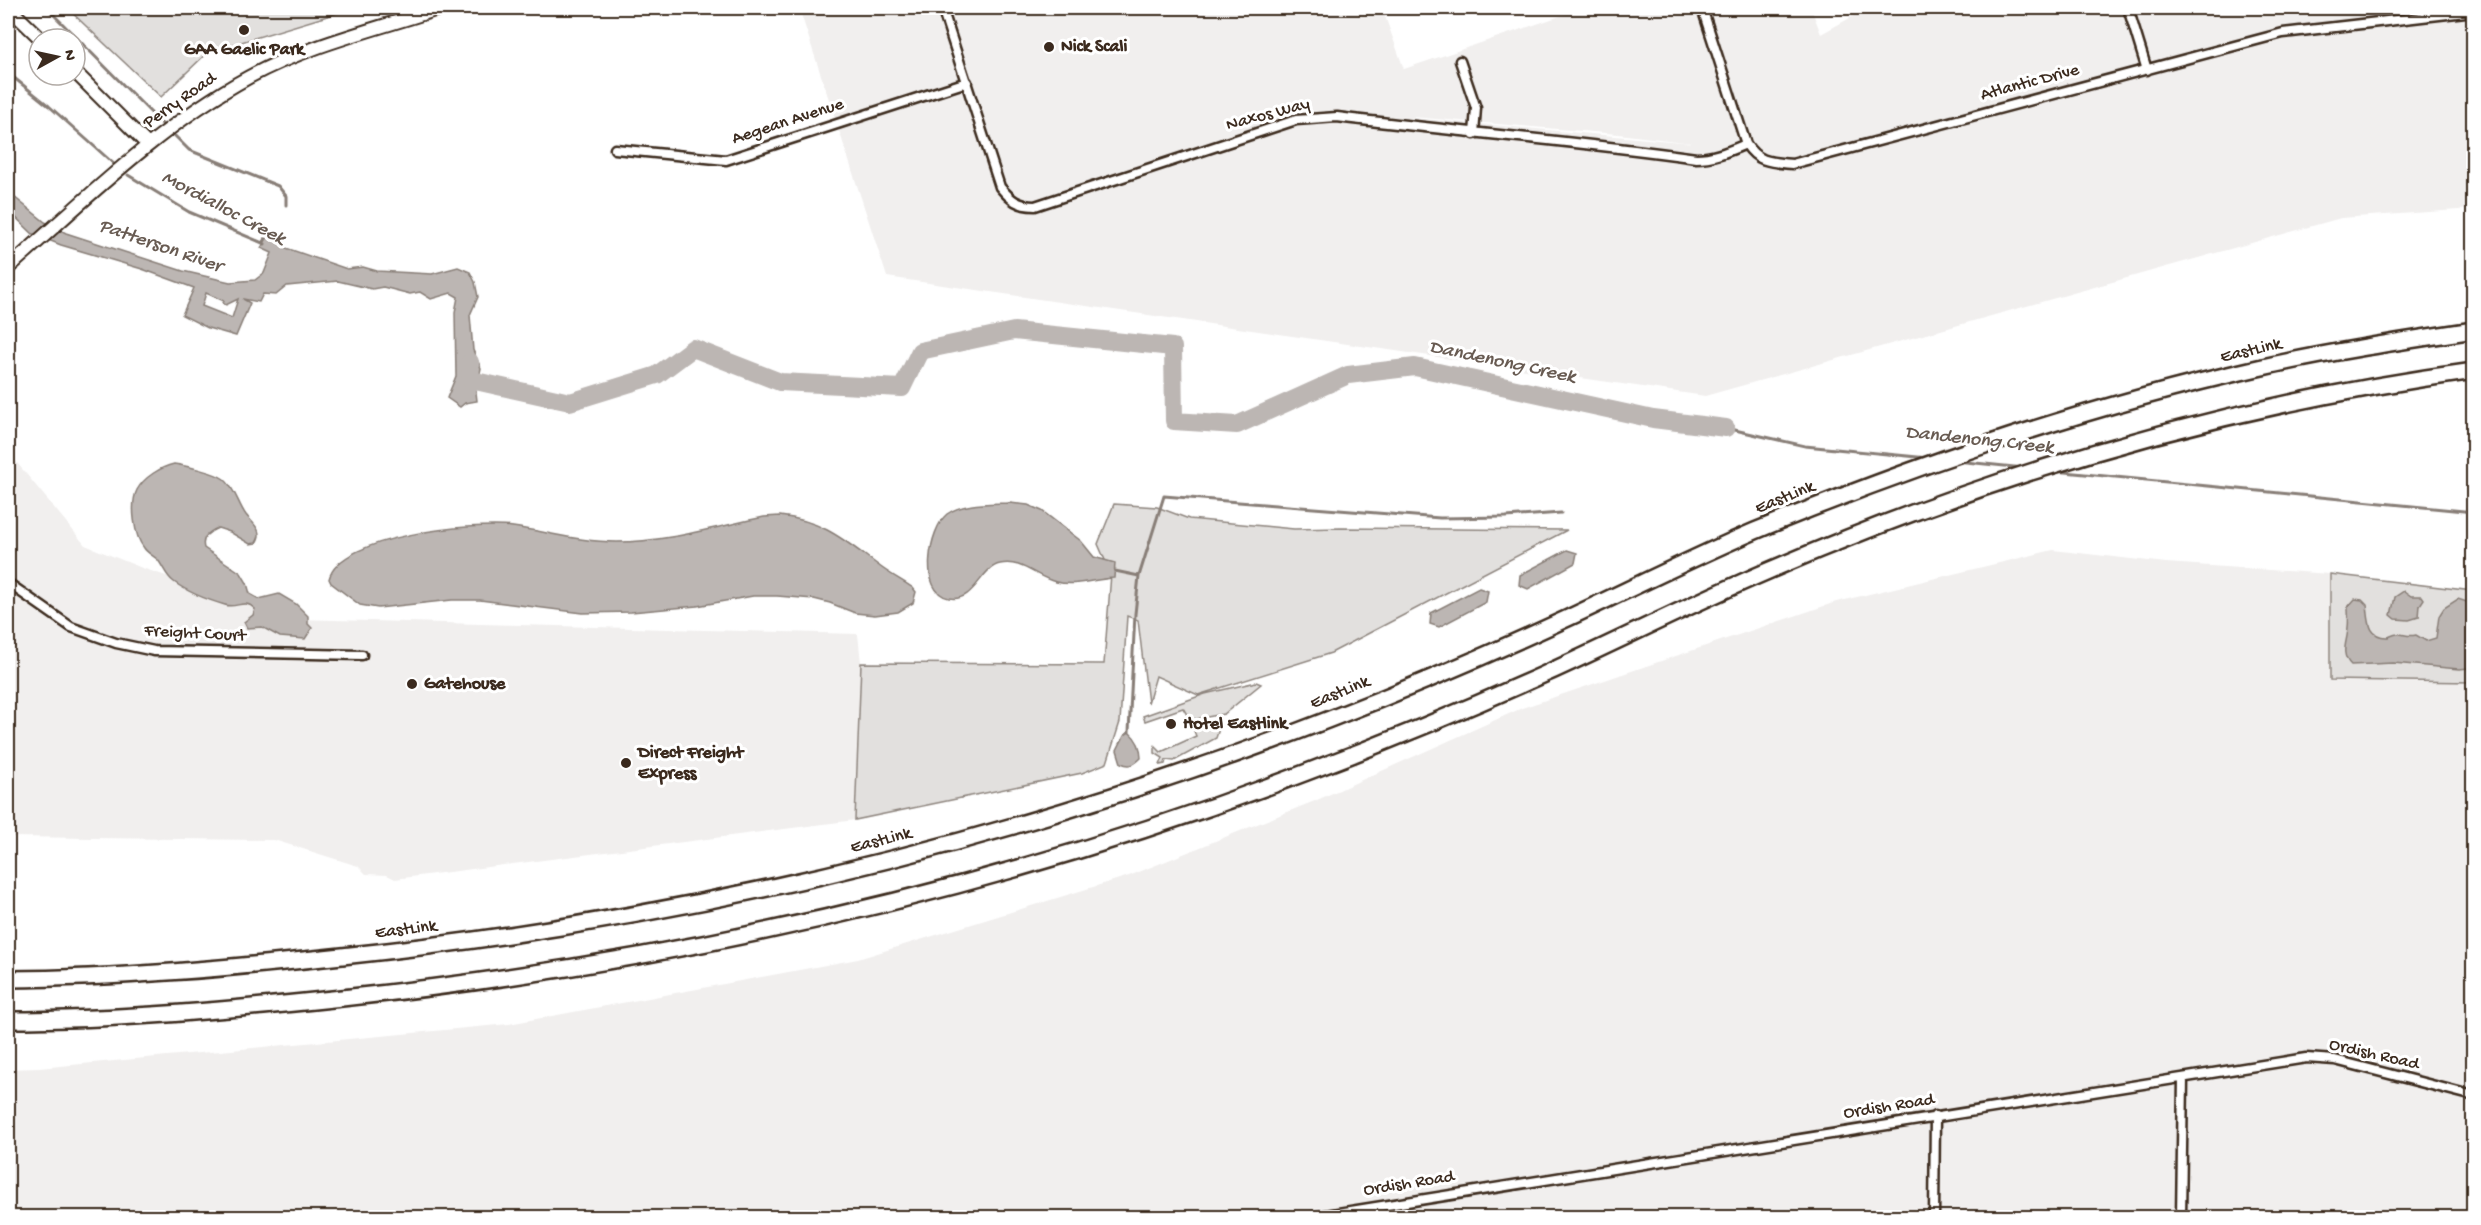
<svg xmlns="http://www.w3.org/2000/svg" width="2481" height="1225" font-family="'Gochi Hand',sans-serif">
<rect width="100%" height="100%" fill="#fff"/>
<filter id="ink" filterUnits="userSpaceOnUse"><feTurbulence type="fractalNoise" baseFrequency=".0167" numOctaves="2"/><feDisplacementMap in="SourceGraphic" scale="12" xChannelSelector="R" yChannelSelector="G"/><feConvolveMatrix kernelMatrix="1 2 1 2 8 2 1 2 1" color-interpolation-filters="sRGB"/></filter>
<g filter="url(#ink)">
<path fill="#f1efee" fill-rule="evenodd" d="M799,8H1382L1404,69L1584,8H1811L1821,34L1868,8H2473V209L2341,218L1705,396L887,277ZM1412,117L1618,134L1692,143L1413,118Z
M8,452L85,545L142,568L297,619L858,634L861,663L855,820L395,879L387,875L366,874L358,866L274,840L8,837Z
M2053,550L2166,563L2330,574L2473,591V1217H8V1069L39,1068L509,1024L858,959L1129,876L1317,800L1522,708L1836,602Z"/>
<path fill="#e2e0de" stroke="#8e857e" stroke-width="1.5" d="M67,8H354L208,52L161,97Z
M1114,504L1157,507L1189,519L1294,529L1341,528L1567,530L1331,653L1198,695L1156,676L1148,703L1138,620L1127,616L1120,722L1107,763L1082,773L855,820L861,663L1104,664L1111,574L1098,544Z
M2330,574L2473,591V682L2330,680Z
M1256,682L1261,684L1224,714L1190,720L1183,708L1145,721L1143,716L1205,694Z
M1207,727H1213L1219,729L1216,738L1174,761L1166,760L1165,764L1160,765L1163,758L1155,753V746L1161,752L1196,736L1194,731Z"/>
<path fill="#bcb6b3" stroke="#887e77" stroke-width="1.5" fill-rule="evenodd" d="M8,192L45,222L66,233L183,271L230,282L255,280L264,273L272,253L261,248L269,235L279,239L283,247L347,269L363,267L377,271L432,274L458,267L470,272L475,282L478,297L470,315L473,350L481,368L476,392L477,401L465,403L460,407L447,398L456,376L455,312L458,297L451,293L431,299L420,292L410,294L383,287L372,289L338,281L287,286L276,295L263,294L259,302L243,299L250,303L236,336L208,328L182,315L194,288L142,269L61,245L33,234L8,210ZM206,293L224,301L223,303L226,305L238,299L232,318L202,306Z
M174,464C183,465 217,473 224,479C235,488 238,504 246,515C250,520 255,524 258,530C260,535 259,538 256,543L250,544L230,532L218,528C209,532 201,537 204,548L241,573L247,583L250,594L259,599L279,594L296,604L308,616V624L312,628L305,639L280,637L262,627L247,628L244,622L253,615L255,609C244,598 237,609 225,605C208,600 189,593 174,582C166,576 164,568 158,560C154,556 147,553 144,548C134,536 130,504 137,490C144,477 161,467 174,464Z
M1010,503L1028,505L1042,511L1081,541L1094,557L1115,563L1114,578C1094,579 1076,587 1056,582C1036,577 1021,559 1000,564C980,568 975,603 949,598C918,592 929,529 947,514C963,502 991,504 1010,503Z
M780,516C824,521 844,540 878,565C889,574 902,580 913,588L916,592L913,603L898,612L875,615L855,613L830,603L814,599L777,596H753L697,606L631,612L583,613L480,600H452L378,608L360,605L331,583L329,579C339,535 476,522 513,527C548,532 581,542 617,542C667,542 715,527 764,517Z
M1567,550L1577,553L1575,563L1528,589L1519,585L1520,575Z
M1479,588L1488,591L1486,602L1439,627L1430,624L1431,613Z
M2404,591L2411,596H2422L2424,599L2420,605L2419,617L2409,620L2396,619L2391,615L2395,597Z
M2355,599L2362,600L2367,605C2369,619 2367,638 2388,637C2391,636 2394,634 2398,634C2406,634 2407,637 2416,635L2426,641L2436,638L2439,616L2444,608L2458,599L2473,604V611L2470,613L2468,619L2473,630V665L2469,668L2459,669L2393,663L2351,665C2339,653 2348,641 2348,627C2349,621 2348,614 2348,607Z
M1129,732C1137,739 1141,747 1141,758C1134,765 1130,767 1121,763L1117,750L1124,736Z"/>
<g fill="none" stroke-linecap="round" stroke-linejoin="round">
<path stroke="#887e77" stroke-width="3" d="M47,8L162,124
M8,73L49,106L114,164
M175,136L189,150L278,186L286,196V205
M128,175L189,212L265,244
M263,243L267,232
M1726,428L1805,446L1928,458
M1956,461L2024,468
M2054,471L2474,512
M1115,571L1139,576
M1129,732L1135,614L1139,576L1164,496L1440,518L1506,517L1561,513"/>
<path stroke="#bcb6b3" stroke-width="18" d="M470,362L471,380L570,402L657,375L693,348L780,382L902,388L920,351L1014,331L1173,347L1174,421L1237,425L1348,375L1415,367L1653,419L1726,428"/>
<defs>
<path id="street" d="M942,8L1000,187C1011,200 1018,206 1035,206L1296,120L1337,117C1457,132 1577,141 1696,158C1714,158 1729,151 1746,144
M1702,8L1746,144C1758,163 1772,162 1792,164L2283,33L2474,11
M2128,8L2147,70
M1460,61L1476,108L1474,134
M615,149L726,160L967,82
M8,583L71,627L116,643L154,651L362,655
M1307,1218L2306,1058L2335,1060L2474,1096
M1934,1218L1935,1116
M2181,1218L2183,1078"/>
<path id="secondary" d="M9,8L41,39
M75,72L148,145
M8,268C84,201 159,126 249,77C308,45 377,29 441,8"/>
<path id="highway" d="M8,979C120,978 231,968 342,956C680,921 1013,842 1330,719C1410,688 1490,654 1568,618C1630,589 1692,558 1755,531C1918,464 2085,407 2258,368C2329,352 2401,341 2474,330
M8,1020C119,1020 231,1010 342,998C671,963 998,890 1307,772C1387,742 1467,709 1545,674C1620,640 1693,603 1768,571C1992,474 2231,404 2474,371"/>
</defs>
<use href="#street" stroke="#3b2a1e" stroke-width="13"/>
<use href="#secondary" stroke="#3b2a1e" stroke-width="16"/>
<use href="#highway" stroke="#3b2a1e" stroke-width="20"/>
<use href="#street" stroke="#fff" stroke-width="8"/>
<use href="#secondary" stroke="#fff" stroke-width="12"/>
<use href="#highway" stroke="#fff" stroke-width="15"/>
</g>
</g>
<g fill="#3b2a1e" stroke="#fff" stroke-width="2">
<circle cx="244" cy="30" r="6"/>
<circle cx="1049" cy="47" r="6"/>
<circle cx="412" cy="684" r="6"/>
<circle cx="1171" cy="724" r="6"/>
<circle cx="626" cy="763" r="6"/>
</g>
<g text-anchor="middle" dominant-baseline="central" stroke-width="6" stroke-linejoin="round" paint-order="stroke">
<g font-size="18" font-weight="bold" fill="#3b2a1e" stroke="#fff" text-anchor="start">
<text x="1061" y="47">Nick Scali</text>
<text x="244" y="50" text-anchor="middle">GAA Gaelic Park</text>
<text x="424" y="684">Gatehouse</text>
<text x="1183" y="724">Hotel Eastlink</text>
<text x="638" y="753">Direct Freight<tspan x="638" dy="21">Express</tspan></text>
</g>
<g font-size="18" fill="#3b2a1e" stroke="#fff">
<text transform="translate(2030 83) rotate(-15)">Atlantic Drive</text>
<text transform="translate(180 101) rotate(-35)">Perry Road</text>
<text transform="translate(1268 115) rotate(-15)">Naxos Way</text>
<text transform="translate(788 122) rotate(-18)">Aegean Avenue</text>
<text transform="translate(2251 351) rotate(-13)">EastLink</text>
<text transform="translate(1785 498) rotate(-22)">EastLink</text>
<text transform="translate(195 634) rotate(3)">Freight Court</text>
<text transform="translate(1340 693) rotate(-22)">EastLink</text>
<text transform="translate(881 841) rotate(-14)">EastLink</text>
<text transform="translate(406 930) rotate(-7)">EastLink</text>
<text transform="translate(2374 1055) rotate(13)">Ordish Road</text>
<text transform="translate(1889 1107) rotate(-9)">Ordish Road</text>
<text transform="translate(1409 1184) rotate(-9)">Ordish Road</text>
</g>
<g font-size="20" font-style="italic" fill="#685b52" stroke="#fff">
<text transform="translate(223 209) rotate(28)">Mordialloc Creek</text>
<text transform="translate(160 247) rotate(19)">Patterson River</text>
<text transform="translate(1502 363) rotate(12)">Dandenong Creek</text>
<text transform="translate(1979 441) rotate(6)">Dandenong Creek</text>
</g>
</g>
<rect width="2481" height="1225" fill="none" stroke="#fff" stroke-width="30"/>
<rect x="15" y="15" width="2451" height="1195" fill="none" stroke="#3b2a1e" stroke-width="2" filter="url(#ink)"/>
<g transform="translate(57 57) rotate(82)"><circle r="28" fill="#ffffff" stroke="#b1aaa5" stroke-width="1.5"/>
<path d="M0-4.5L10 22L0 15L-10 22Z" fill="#3b2a1e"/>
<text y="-9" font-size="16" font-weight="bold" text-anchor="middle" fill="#3b2a1e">N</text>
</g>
</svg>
